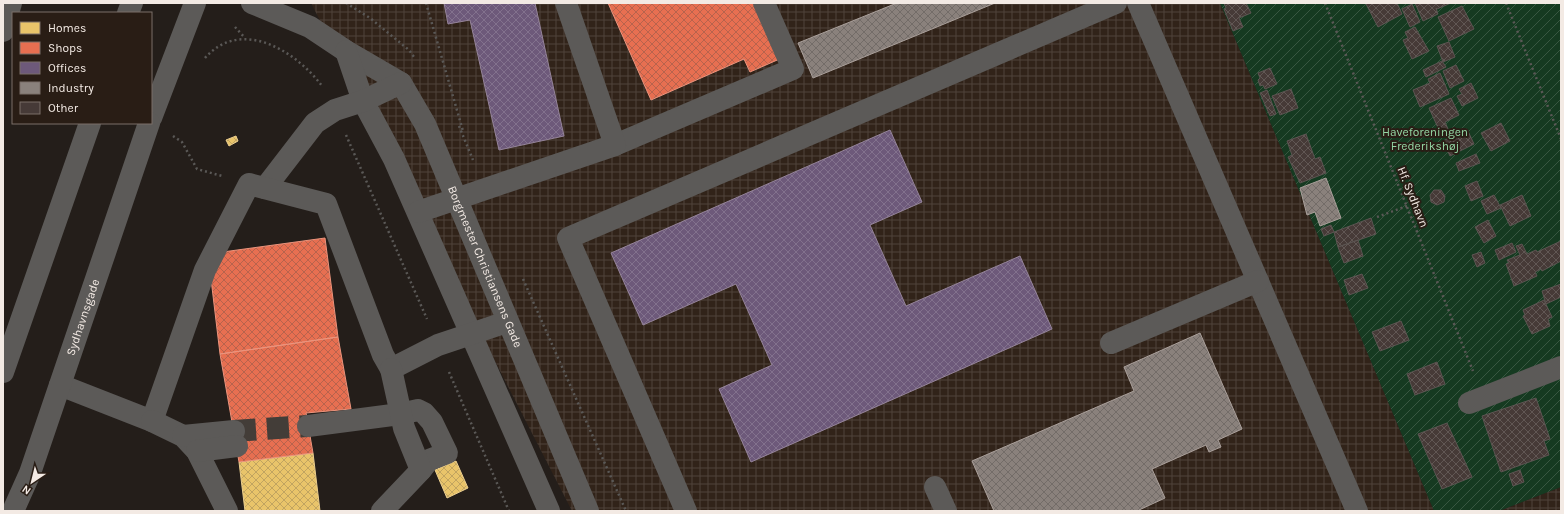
<svg xmlns="http://www.w3.org/2000/svg" width="1564" height="514" font-family="Karla,sans-serif">
<defs>
<pattern id="industrial-grid" width="8" height="8" patternUnits="userSpaceOnUse"><rect width="8" height="8" fill="#312319"/><path d="M0 4h8M4 0v8" fill="none" stroke="#4f433a"/></pattern>
<pattern id="garden-furrows" width="10" height="10" patternUnits="userSpaceOnUse"><rect width="10" height="10" fill="#163a21"/><path d="M-1 1l2-2M0 10L10 0M9 11l2-2" fill="none" stroke="#385741"/></pattern>
<pattern id="homes-cross-hatch" width="8" height="8" patternUnits="userSpaceOnUse"><rect width="8" height="8" fill="#e9c46a"/><path d="M0 0l8 8M0 8l8-8" fill="none" stroke="#c1a460"/></pattern>
<pattern id="shops-cross-hatch" width="8" height="8" patternUnits="userSpaceOnUse"><rect width="8" height="8" fill="#e76f51"/><path d="M0 0l8 8M0 8l8-8" fill="none" stroke="#b8634d"/></pattern>
<pattern id="offices-cross-hatch" width="8" height="8" patternUnits="userSpaceOnUse"><rect width="8" height="8" fill="#6d597a"/><path d="M0 0l8 8M0 8l8-8" fill="none" stroke="#82718d"/></pattern>
<pattern id="industry-cross-hatch" width="8" height="8" patternUnits="userSpaceOnUse"><rect width="8" height="8" fill="#8a817c"/><path d="M0 0l8 8M0 8l8-8" fill="none" stroke="#736c68"/></pattern>
<pattern id="building-cross-hatch" width="8" height="8" patternUnits="userSpaceOnUse"><rect width="8" height="8" fill="#463a37"/><path d="M0 0l8 8M0 8l8-8" fill="none" stroke="#615754"/></pattern>
</defs>
<rect width="100%" height="100%" fill="#241e1a"/>
<path fill="url(#industrial-grid)" d="M311,3H1220L1434,511H572Z
M1561,487V511H1499Z"/>
<path fill="url(#garden-furrows)" d="M1220,3H1561V487L1499,511H1434Z"/>
<path fill="url(#homes-cross-hatch)" stroke="#eccf8f" d="M236,136L238,141L229,146L226,140Z
M313,453L320,511H245L239,462Z
M456,461L468,488L447,498L435,470Z"/>
<path fill="url(#shops-cross-hatch)" stroke="#eb947d" d="M608,3H760L784,57L750,72L744,59L651,100Z
M325,238L338,337L220,354L208,254Z
M338,337L351,409L306,413L313,453L239,462L220,354Z"/>
<path fill="url(#offices-cross-hatch)" stroke="#95849a" d="M444,3H535L564,136L499,150L470,20L448,24Z
M890,130L922,202L870,225L906,306L1020,256L1052,329L751,462L719,389L772,365L736,284L643,325L611,253Z"/>
<path fill="url(#industry-cross-hatch)" stroke="#aaa09b" d="M897,3H995L813,78L798,43Z
M1326,178L1341,218L1320,226L1315,212L1307,215L1300,188Z
M1200,333L1242,429L1218,440L1221,447L1209,452L1206,445L1152,469L1165,498L1139,510V511H994L972,461L1134,391L1124,367Z"/>
<path fill="url(#building-cross-hatch)" stroke="#5c5552" d="M1224,3H1246L1251,13L1239,18L1243,27L1233,31L1224,9L1226,8Z
M1367,3H1397L1402,14L1378,27L1366,4Z
M1415,3H1451L1437,9L1436,8L1438,14L1423,21Z
M1412,4L1420,22L1410,27L1402,9Z
M1462,6L1474,29L1449,41L1438,17Z
M1415,27L1429,51L1412,59L1403,40L1408,38L1405,32Z
M1449,42L1455,57L1443,62L1437,46Z
M1442,61L1446,67L1426,77L1423,70Z
M1456,65L1464,81L1450,88L1443,71Z
M1270,68L1277,84L1265,89L1263,85L1260,86L1258,80L1260,78L1258,73Z
M1440,73L1449,94L1420,107L1413,90L1430,83L1428,79Z
M1471,83L1478,98L1462,106L1457,96L1462,94L1459,89Z
M1291,89L1298,108L1280,115L1272,96Z
M1267,90L1276,114L1270,116L1260,93Z
M1451,98L1459,115L1445,122L1448,129L1440,132L1429,108Z
M1501,123L1510,141L1491,151L1481,133Z
M1467,129L1474,144L1450,156L1443,141Z
M1306,134L1315,159L1320,157L1326,173L1300,183L1288,157L1292,155L1287,141Z
M1476,154L1480,163L1459,171L1456,163Z
M1477,181L1483,196L1471,201L1465,186Z
M1434,190H1441L1445,196L1444,202L1437,205L1431,202L1430,195Z
M1494,195L1501,208L1487,214L1481,201Z
M1522,195L1531,216L1510,226L1500,205Z
M1371,218L1376,234L1338,247L1334,232Z
M1488,220L1496,236L1484,243L1475,227Z
M1331,225L1334,232L1324,236L1321,229Z
M1358,240L1363,256L1344,263L1338,247Z
M1561,241V261L1542,271L1541,269L1535,272L1537,276L1514,286L1506,264L1509,263L1507,260L1520,255L1516,246L1522,244L1527,254L1536,250L1537,252Z
M1512,243L1516,252L1499,260L1495,250Z
M1481,252L1485,263L1477,267L1472,255Z
M1362,274L1368,288L1349,295L1344,280Z
M1561,284V297L1546,304L1542,291Z
M1544,300L1552,317L1548,319L1550,326L1532,334L1523,316L1525,315L1523,310Z
M1401,321L1409,340L1380,351L1372,332Z
M1437,362L1445,384L1415,395L1407,374Z
M1536,398L1550,439L1544,441L1549,455L1501,472L1482,416Z
M1447,423L1472,477L1442,489L1418,434Z
M1520,470L1524,482L1513,486L1509,474Z"/>
<g fill="none" stroke-linecap="round" stroke-linejoin="round">
<path stroke="#433d38" stroke-width="22" stroke-dasharray="22 11" stroke-linecap="butt" d="M234,431L308,426"/>
<path stroke="#5a5856" stroke-width="2.5" stroke-dasharray="2 3" stroke-linecap="butt" d="M346,3L370,18L409,50L414,57
M426,3L463,131
M1325,3L1473,371
M1506,3L1561,139
M235,27L245,38
M205,58C241,17 296,51 322,86
M459,126L473,160
M346,135L427,319
M173,136L182,142L197,169L222,176
M1377,217L1407,206
M523,279L626,511
M449,372L509,511"/>
<g stroke="#5c5a58" stroke-width="22">
<path id="s1" d="M252,3L310,27L346,51L401,83L425,124L588,511"/>
<path d="M1138,3L1357,511"/>
<path d="M128,13L132,3"/>
<path d="M3,31L11,3"/>
<path d="M346,51L363,101L394,159L549,511"/>
<path d="M151,118L195,3"/>
<path d="M615,145L793,69L764,3"/>
<path d="M265,188L315,123L335,110L363,101L401,83"/>
<path d="M418,212L615,145L566,3"/>
<path d="M1111,343L1258,281"/>
<path d="M3,372L90,123"/>
<path d="M60,385L152,421L205,270L249,184L326,204L383,355L391,369L438,345L507,322"/>
<path d="M1469,403L1561,367"/>
<path d="M152,421L183,436L197,451L227,511"/>
<path d="M308,426L400,414L418,410L424,413L432,422L447,453L429,460L421,470"/>
<path d="M183,436L234,431"/>
<path d="M197,451L237,446"/>
<path d="M935,487L946,511"/>
<path id="s2" d="M13,511L30,473L149,123"/>
<path d="M382,511L421,470L404,428L391,369"/>
<path d="M686,511L568,238L1116,3"/>
</g>
</g>
<g text-anchor="middle" dominant-baseline="central" stroke-width="4" stroke-linejoin="round" paint-order="stroke">
<g font-size="12" fill="#94d7a4" stroke="#291d15">
<text x="1425" y="132">Haveforeningen<tspan x="1425" dy="14">Frederikshøj</tspan></text>
</g>
<g font-size="12" fill="#f3eae4" stroke="#291d15">
<text transform="translate(1413 197) rotate(68)">Hf. Sydhavn</text>
<text stroke="none"><textPath href="#s1" startOffset="372">Borgmester Christiansens Gade</textPath></text>
<text stroke="none"><textPath href="#s2" startOffset="206">Sydhavnsgade</textPath></text>
</g>
</g>
<rect width="1564" height="514" fill="none" stroke="#f3eae4" stroke-width="8"/>
<rect x="12" y="12" width="140" height="112" fill="#291d15" stroke="#7a6f68"/>
<rect x="20" y="22" width="20" height="12" fill="#e9c46a" stroke="#7a6f68"/>
<text x="48" y="32" font-size="12" fill="#f3eae4">Homes</text>
<rect x="20" y="42" width="20" height="12" fill="#e76f51" stroke="#7a6f68"/>
<text x="48" y="52" font-size="12" fill="#f3eae4">Shops</text>
<rect x="20" y="62" width="20" height="12" fill="#6d597a" stroke="#7a6f68"/>
<text x="48" y="72" font-size="12" fill="#f3eae4">Offices</text>
<rect x="20" y="82" width="20" height="12" fill="#8a817c" stroke="#7a6f68"/>
<text x="48" y="92" font-size="12" fill="#f3eae4">Industry</text>
<rect x="20" y="102" width="20" height="12" fill="#463a37" stroke="#7a6f68"/>
<text x="48" y="112" font-size="12" fill="#f3eae4">Other</text>
<g transform="translate(32 482) rotate(215)" stroke="#291d15" stroke-width="3" paint-order="stroke">
<path d="M0-3L7 15L0 10L-7 15Z" fill="#f3eae4"/>
<text y="-6" font-size="11" font-weight="bold" text-anchor="middle" fill="#f3eae4">N</text>
</g>
</svg>
